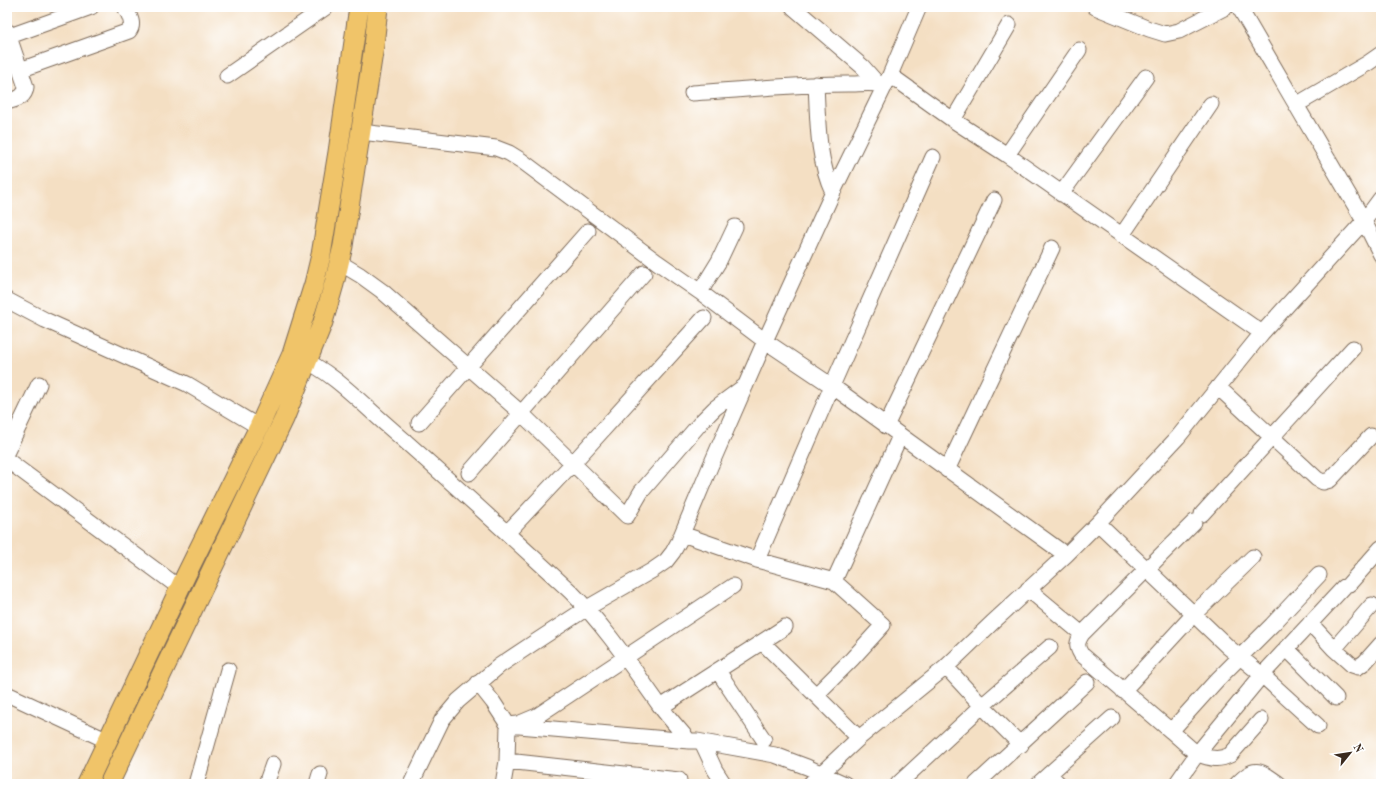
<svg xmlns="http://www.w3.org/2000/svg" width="1388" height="791" font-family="'Old Standard TT',serif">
<rect width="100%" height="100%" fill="#fff"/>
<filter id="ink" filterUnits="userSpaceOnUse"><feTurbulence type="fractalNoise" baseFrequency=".025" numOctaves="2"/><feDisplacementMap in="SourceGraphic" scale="8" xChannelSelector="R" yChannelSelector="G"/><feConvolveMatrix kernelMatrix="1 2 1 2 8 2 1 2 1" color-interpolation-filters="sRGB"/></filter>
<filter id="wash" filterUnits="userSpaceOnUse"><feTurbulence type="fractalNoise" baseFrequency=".012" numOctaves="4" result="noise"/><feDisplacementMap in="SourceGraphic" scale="16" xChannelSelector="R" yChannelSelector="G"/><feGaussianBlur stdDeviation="0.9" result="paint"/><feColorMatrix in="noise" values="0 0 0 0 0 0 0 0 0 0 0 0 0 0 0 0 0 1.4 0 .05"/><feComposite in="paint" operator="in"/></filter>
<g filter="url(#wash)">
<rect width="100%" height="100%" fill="#f4dfc3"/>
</g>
<g filter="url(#ink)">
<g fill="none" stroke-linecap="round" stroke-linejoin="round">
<defs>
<path id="minor" d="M793,7L863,67L877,83
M1095,7L1149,29L1165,34L1179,31L1226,7
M1239,7L1364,221L1381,255
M7,31L26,87C25,98 16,99 7,102
M7,37L91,7
M20,70L129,31C135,24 129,15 125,7
M890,75L953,120L1007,155L1262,333
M227,76L326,7
M816,84C818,121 817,158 833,192
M692,93C744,90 796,84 848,84C860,84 873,82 885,85
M1296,105L1368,63L1381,54
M953,120L1009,25
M361,132L496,148L509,153L522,161L657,262L700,292L765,341L833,192L890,75L919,7
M1007,155L1079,50
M1061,194L1146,77
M1122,235L1211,104
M340,263L360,275L382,291L521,413L627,516L641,492L703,420L715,408L746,385
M700,292L719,261L735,227
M7,300L45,320L187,384L259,427
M298,357C333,372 360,402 389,427C451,481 511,537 571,592C605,626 632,667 660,706C669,718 679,729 689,741H697L775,755L807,767L845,784
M1218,387L1317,479L1323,482L1330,480L1371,436
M419,423L588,231
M886,426L994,200
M7,451L39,384
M7,460L180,588
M947,470L1052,248
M469,473L644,273
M1202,514L1353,348
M507,533L573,463L704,318
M682,534L757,560L834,581L883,625L852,659L816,695
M1066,555L1098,523
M757,560L832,386L933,157
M834,581L900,436
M1349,584L1381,548
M1344,587L1262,675L1228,647L1098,523L1178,437L1262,333L1364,221L1381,198
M1028,589L1082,634
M1310,623L1334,649L1372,605
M762,642L859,738
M1286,648L1336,698
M1334,649L1352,665L1358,667L1365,662L1381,644
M946,667L982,706L1021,745
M718,671L764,740
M478,683L493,702L508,725L689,741
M1123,691L1194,614L1253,557
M7,694L108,741
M661,707L785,627
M1261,720L1230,755C1218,761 1209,758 1197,754L1262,675L1318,726
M1171,731L1081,654C1076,646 1077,642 1082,634L1194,522
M702,742L715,770L724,784
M507,761L679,780
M1049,774L1059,784
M196,784L228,670
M266,784L273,764
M317,784L320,774
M411,784L442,720L458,701L499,666L532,644L587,608L653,570L666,561L673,552L679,541L710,467L765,341L832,386L1066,555L993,622L946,667L859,738L810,784
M503,784L507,761L508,725L518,724L537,716L733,586
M898,784L982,706L1050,647
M976,784L1087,682
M1038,784L1112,718
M1176,784L1197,754L1171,731L1217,680L1272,625L1319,575
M1237,784C1256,765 1259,770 1279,784"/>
<path id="major" d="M87,784L186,575L259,427L292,354L314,284L321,255L338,152L359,7
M109,784L284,419L323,322L334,284L343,246L374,46L378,7"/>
</defs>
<use href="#minor" stroke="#7c6958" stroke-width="17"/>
<use href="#major" stroke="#7c6958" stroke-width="21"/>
<use href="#minor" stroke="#fff" stroke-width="15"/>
<use href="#major" stroke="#f0c469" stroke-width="19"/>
</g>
</g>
<rect width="1388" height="791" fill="none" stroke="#fff" stroke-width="24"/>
<g transform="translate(1350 753) rotate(60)" stroke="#ffffff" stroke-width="3" paint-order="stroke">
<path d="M0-3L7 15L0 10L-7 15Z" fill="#3b2a1e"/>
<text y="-6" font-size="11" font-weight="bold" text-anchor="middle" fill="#3b2a1e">N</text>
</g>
</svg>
